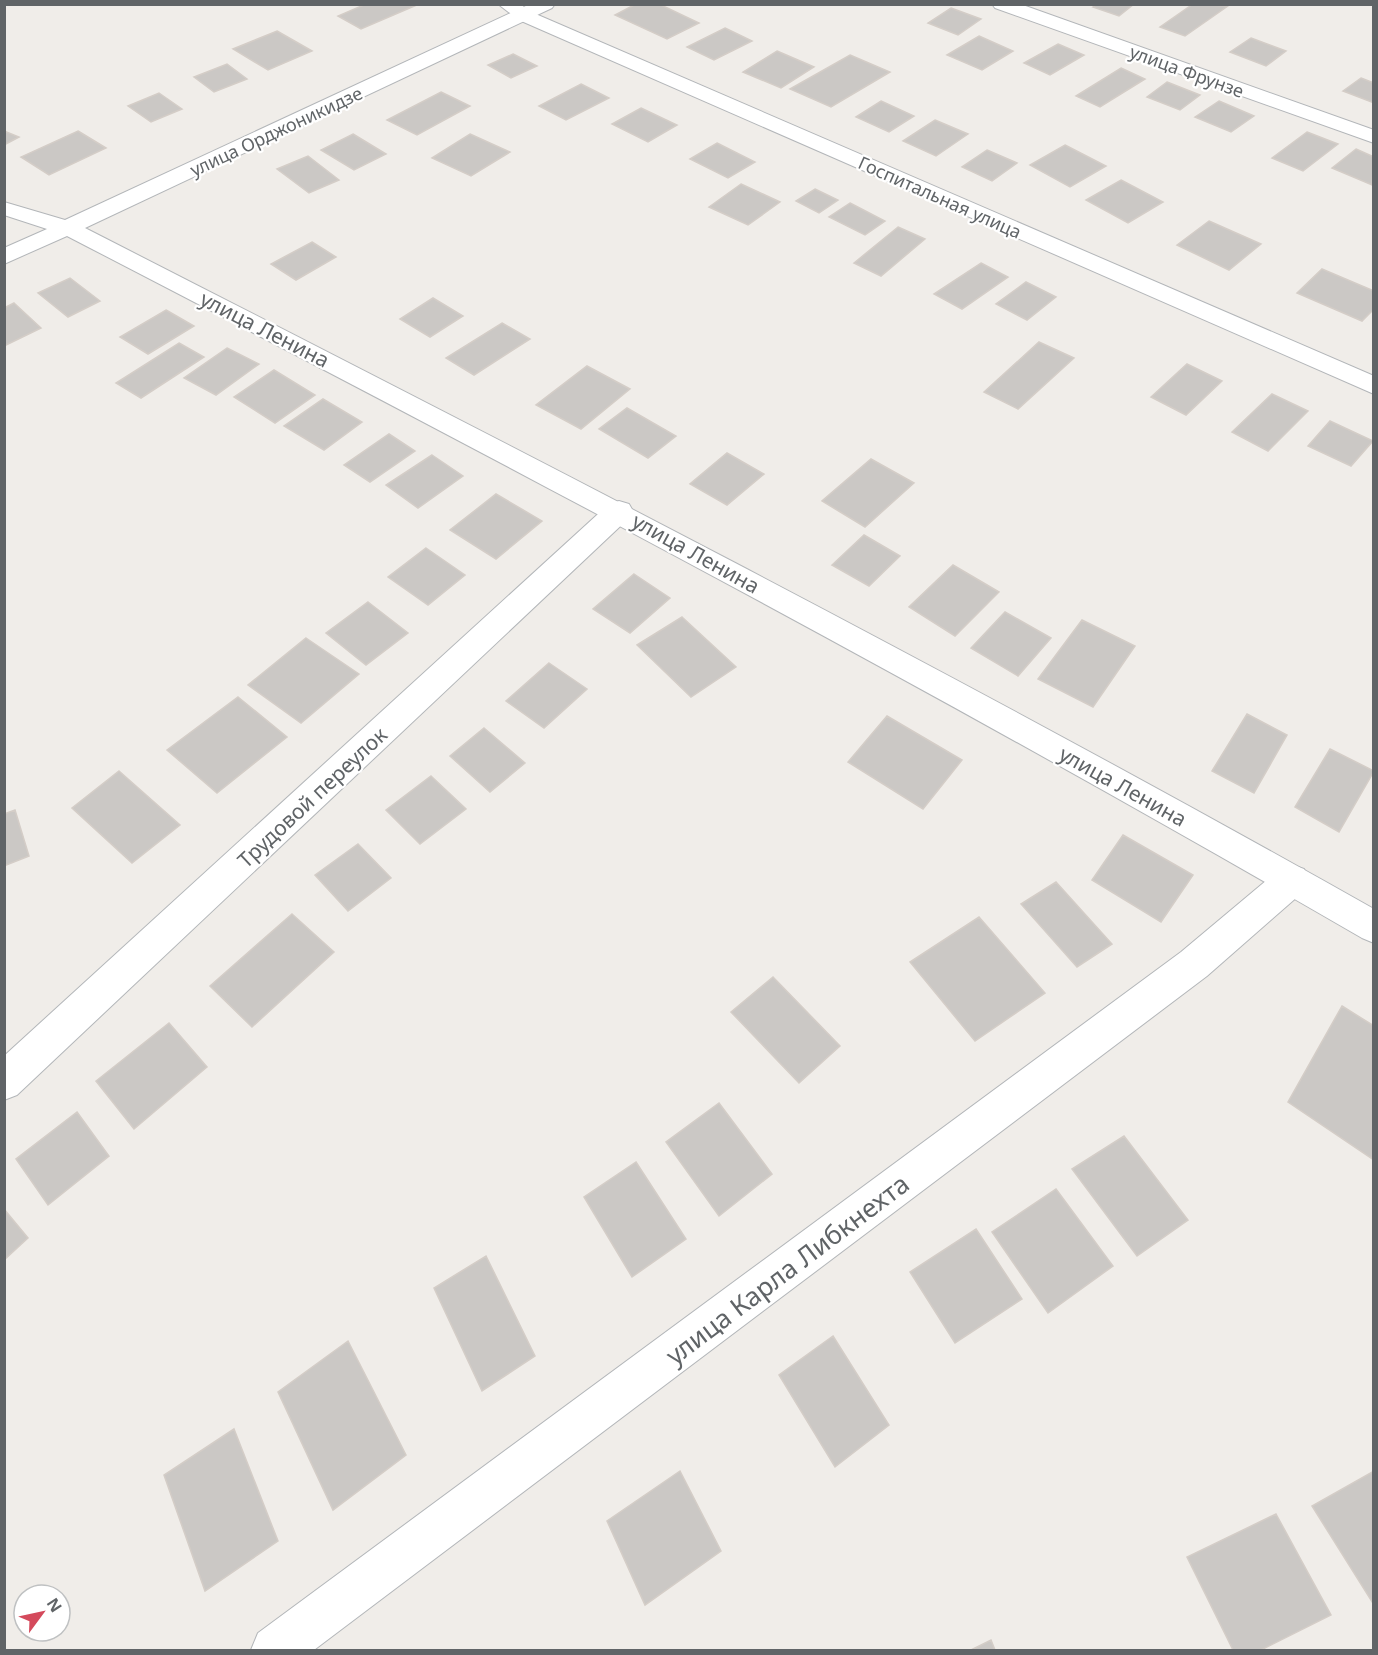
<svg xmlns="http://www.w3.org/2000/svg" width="1378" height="1655" font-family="'Noto Sans',sans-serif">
<rect width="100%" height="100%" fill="#f0ede9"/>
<path fill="#cbc8c5" stroke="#d4cdc7" stroke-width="1.5" d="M366,4H419L361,29L338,16Z
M636,4H659L699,23L667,39L615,15Z
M1097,4H1134L1119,16L1093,7Z
M1193,4L1228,6L1185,36L1160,27Z
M951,8L981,19L958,35L928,23Z
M725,28L752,41L714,60L687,47Z
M277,31L312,51L268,70L233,49Z
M979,36L1013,51L982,70L947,55Z
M1251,38L1286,51L1266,66L1230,52Z
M1058,44L1084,55L1050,75L1024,63Z
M777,51L814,67L781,88L743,72Z
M513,54L537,66L511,78L488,65Z
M850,55L890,72L831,107L790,89Z
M227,64L247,79L214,92L194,77Z
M1121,68L1145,79L1100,107L1076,96Z
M1361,78L1374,83V103L1343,91Z
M1167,82L1200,95L1180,110L1147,97Z
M581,84L609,98L566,120L539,106Z
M441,92L470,106L417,135L387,120Z
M159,93L182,109L151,122L128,106Z
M881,101L914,116L889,132L856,117Z
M1219,101L1254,116L1231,132L1195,117Z
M641,108L677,125L648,142L612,124Z
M935,120L968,134L936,156L903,141Z
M4,131L19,137L4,145Z
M78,131L106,148L49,175L21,157Z
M1307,132L1338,144L1303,171L1272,158Z
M353,134L386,154L354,170L321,150Z
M470,134L510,152L471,176L432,158Z
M717,143L755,162L728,178L690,159Z
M1065,145L1106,166L1070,187L1030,165Z
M1356,149L1374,157L1372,185L1332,168Z
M987,150L1017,163L992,181L962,167Z
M308,156L339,180L309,193L277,169Z
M1121,180L1163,202L1128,223L1086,200Z
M741,184L780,202L748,225L709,207Z
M815,189L838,200L819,213L796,201Z
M850,203L885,221L865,235L829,217Z
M1209,221L1261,244L1229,270L1177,245Z
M898,227L925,239L881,276L854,263Z
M312,242L336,257L296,280L271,264Z
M981,263L1008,277L962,309L934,294Z
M1322,269L1374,291V309L1362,321L1297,293Z
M70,278L100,301L68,317L38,293Z
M1026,282L1056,297L1027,320L996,304Z
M433,298L463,316L430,337L400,319Z
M14,303L41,328L4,346V308Z
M166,310L194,326L148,354L120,337Z
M502,323L530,339L474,375L446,358Z
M1039,342L1074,358L1018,409L984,392Z
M179,343L204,357L141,398L116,383Z
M227,348L259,364L216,395L184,378Z
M1187,364L1222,381L1186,415L1151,397Z
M587,366L630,389L581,429L536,405Z
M274,370L315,395L275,423L234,397Z
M1272,394L1308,411L1268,451L1232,432Z
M323,399L362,422L324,450L284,426Z
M627,408L676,436L648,458L599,429Z
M1330,421L1373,441L1351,466L1308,446Z
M389,434L415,451L370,482L344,465Z
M727,453L764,474L727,505L690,484Z
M432,455L463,476L418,508L386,485Z
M871,459L914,483L865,527L822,501Z
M496,494L542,521L496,559L450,530Z
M864,535L900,556L869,586L832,565Z
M426,548L465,575L428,605L388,577Z
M953,565L999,592L955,636L909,607Z
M634,574L670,598L630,633L593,609Z
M368,602L408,633L366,665L326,633Z
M1005,612L1051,638L1018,676L971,648Z
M682,617L736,667L691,697L637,645Z
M1082,620L1135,646L1093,707L1038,679Z
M306,638L359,674L301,723L248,685Z
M549,663L587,689L544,728L506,701Z
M238,697L287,737L217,793L167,750Z
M1247,714L1287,735L1254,793L1212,771Z
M887,716L962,760L923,809L848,762Z
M484,728L525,763L490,792L450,756Z
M1330,749L1374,771L1339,832L1295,807Z
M119,771L180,825L132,863L72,808Z
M431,776L466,809L420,844L386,810Z
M15,810L29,856L4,866V814Z
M1123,835L1193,875L1161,922L1092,880Z
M358,844L391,878L348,911L315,875Z
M1056,882L1112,944L1077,967L1021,904Z
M292,914L334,952L252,1027L210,986Z
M979,917L1045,993L975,1041L910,962Z
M773,977L840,1046L799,1083L731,1012Z
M1342,1006L1374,1026V1160L1288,1102Z
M169,1023L207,1067L134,1129L96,1081Z
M719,1103L772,1174L719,1216L666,1142Z
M77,1112L109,1156L48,1205L16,1159Z
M1124,1136L1188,1220L1137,1256L1072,1169Z
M636,1162L686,1239L632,1277L584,1197Z
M1056,1189L1113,1266L1048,1313L992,1232Z
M4,1209L28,1238L4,1260Z
M976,1229L1022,1299L955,1343L910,1272Z
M486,1256L535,1356L482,1391L434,1288Z
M833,1336L889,1425L835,1467L779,1375Z
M348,1341L406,1455L333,1510L278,1392Z
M234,1429L278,1541L205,1591L164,1475Z
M680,1471L721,1551L645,1605L607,1521Z
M1374,1471V1605L1312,1506Z
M1276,1514L1331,1615L1261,1650H1233L1187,1557Z
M991,1640L995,1650H971Z"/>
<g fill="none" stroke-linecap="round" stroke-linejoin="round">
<defs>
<path id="street" d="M498,4H520L531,12L1374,376V394L519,20Z
M992,4H1020L1374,130V143L995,8Z
M619,501L629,504L633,511L629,518L17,1095L4,1100V1056L609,504Z
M1292,865L1304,869L1309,880L1304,891L1207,976L314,1650H251L258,1633L1181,952L1280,869Z"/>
<path id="secondary" d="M530,4H555L552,8L85,228C518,449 950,670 1374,909V943L1362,938C937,691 503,462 67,236L4,264V248L47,229L4,215V202L65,220Z"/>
</defs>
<use href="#street" stroke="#b3b6b9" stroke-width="2"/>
<use href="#secondary" stroke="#b3b6b9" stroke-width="2"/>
<use href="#street" fill="#fff" fill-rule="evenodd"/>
<use href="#secondary" fill="#fff" fill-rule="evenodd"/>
</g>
<g text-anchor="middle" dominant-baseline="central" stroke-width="4.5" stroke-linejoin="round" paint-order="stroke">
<g font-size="18" fill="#606467" stroke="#fff">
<text transform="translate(1187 71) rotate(20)">улица Фрунзе</text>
<text transform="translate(276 131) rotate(-25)">улица Орджоникидзе</text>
<text transform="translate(940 197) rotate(24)">Госпитальная улица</text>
</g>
<g font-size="21" fill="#606467" stroke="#fff">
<text transform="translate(265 329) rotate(27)">улица Ленина</text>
<text transform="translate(696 553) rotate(29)">улица Ленина</text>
<text transform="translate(1123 786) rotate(29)">улица Ленина</text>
<text transform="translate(312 797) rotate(-43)">Трудовой переулок</text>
</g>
<g font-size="26" fill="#606467" stroke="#fff">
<text transform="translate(787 1269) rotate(-37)">улица Карла Либкнехта</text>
</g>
</g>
<rect width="1378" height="1655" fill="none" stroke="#606467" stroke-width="12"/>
<g transform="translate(42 1613) rotate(57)"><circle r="28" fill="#ffffff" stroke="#bfc1c2" stroke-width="1.5"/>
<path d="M0-4.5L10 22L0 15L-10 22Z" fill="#d44a5c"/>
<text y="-9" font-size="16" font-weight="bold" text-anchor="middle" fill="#606467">N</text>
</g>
</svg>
